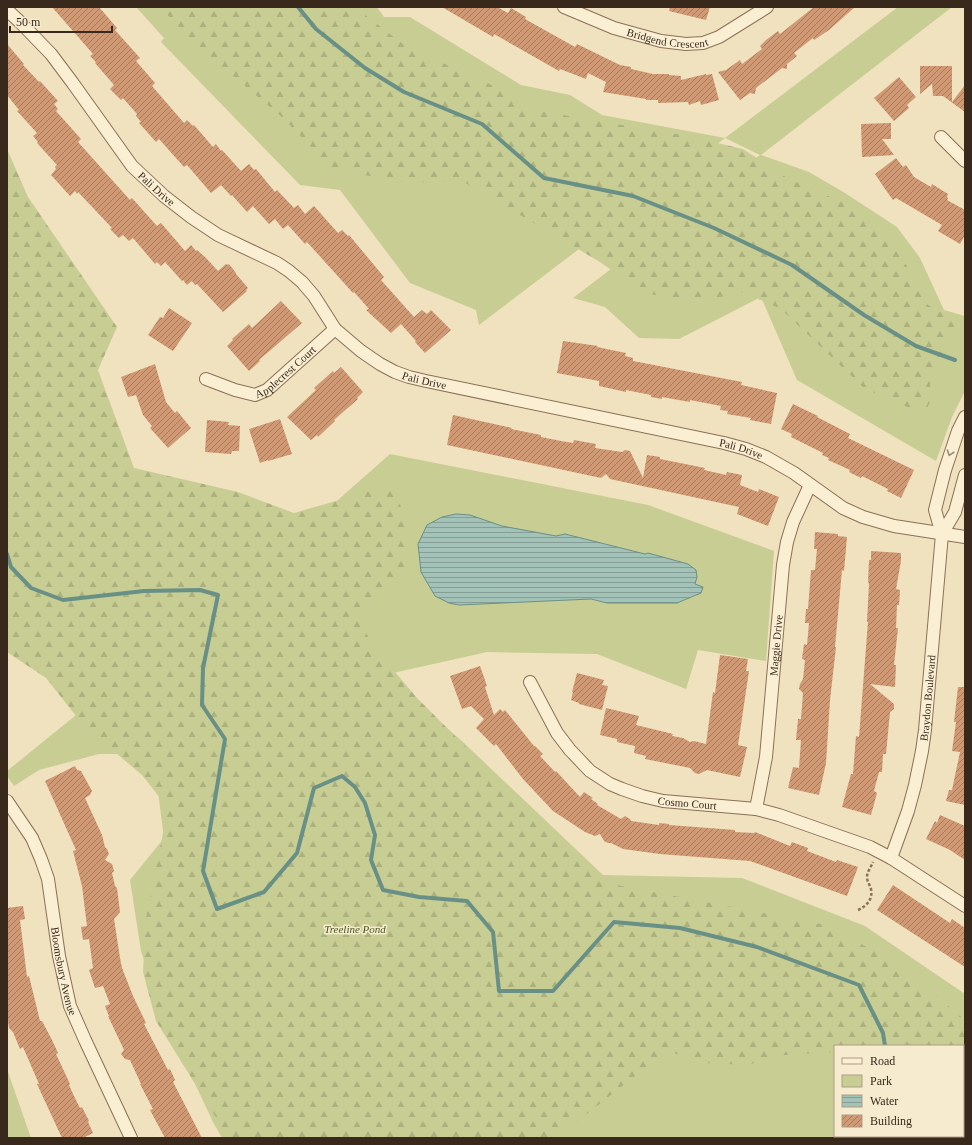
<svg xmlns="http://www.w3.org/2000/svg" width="972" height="1145" font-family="Georgia,serif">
<defs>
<pattern id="forest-firs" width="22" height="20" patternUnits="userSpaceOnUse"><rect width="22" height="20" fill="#c8ce93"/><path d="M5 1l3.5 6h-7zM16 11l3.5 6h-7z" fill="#adb17e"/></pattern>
<pattern id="water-rules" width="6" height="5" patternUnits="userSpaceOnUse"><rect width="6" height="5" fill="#a3c2b8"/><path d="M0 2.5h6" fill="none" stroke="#869e95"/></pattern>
<pattern id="building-hatch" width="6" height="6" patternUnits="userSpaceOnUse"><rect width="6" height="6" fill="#d09873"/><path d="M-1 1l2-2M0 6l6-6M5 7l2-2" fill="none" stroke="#aa7c5e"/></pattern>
</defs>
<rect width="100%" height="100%" fill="#f0e1bf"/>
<path fill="#c8ce93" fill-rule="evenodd" d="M136,7H377L384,17H410L521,85L570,95L602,115L725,138L898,7H952L761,155L809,172L845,193L897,227L920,258L944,310L965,316V391L952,417L936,461L797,380L761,297L679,339L639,338L605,307L573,298L760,155L725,138L479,325L476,310L410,283L340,190L300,185L161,42L164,38Z
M390,454L648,505L774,551L766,661L698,650L686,689L597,654L487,652L393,673L399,686L464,743L603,875L742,878L865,926L965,994V1138H222L213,1122L164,1018L141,951L130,880L164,838L156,776L125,754H99L39,770L14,786L7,776V771L304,530ZM835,1046H963V1136H835Z
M7,1069L31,1138H7Z"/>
<path fill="url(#forest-firs)" d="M160,7H355L407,47L505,91L533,110L683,135L743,149L787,178L858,209L899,252L928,305L957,321L930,385L932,398L924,414L865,389L781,309L743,292L697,302L644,293L600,262L462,181L408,183L332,169L282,117L196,45Z
M7,149L28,197L117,327L98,370L134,468L238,492L294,513L381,488L394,492L408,522L403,577L373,596L359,620L374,647L417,698L601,882L821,924L895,961L965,1020V1138H915L922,1136H963V1046H835V1052L785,1055L747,1065L704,1063L667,1051L556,1138H231L225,1132L156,1021L143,972L146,918L168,808L142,775L84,726L46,678L7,652Z"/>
<path fill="url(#water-rules)" stroke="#699086" d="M456,514L470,515L502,526L556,536L565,534L645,554L648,553L688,564L696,570L697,577L695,584L703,587L701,593L677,603H607L591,599L459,605L449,603L435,596L421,572L418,544L427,525L442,517Z"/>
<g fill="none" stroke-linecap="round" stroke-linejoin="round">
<path stroke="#699086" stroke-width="4" d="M298,7L316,29L365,68L404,92L482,124L544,178L633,196L714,228L792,265L864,315L916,346L955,360
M7,554L11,567L31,588L63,600L144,591L200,590L218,595L203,668L202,705L225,739L203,871L217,909L264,892L297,853L314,788L342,776L355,787L365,803L375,835L371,860L383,890L419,897L467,901L493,932L499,991H553L614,922L680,928L757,947L859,985L883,1033L885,1046
M963,1094L965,1096"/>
</g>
<path fill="url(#building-hatch)" d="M52,7H99L117,28L115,30L140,58L136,61L155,83L152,86L184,123L187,120L193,126L194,125L213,147L216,144L221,151L222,150L241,171L249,164L254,170L256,169L275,192L277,190L294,208L298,205L305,214L314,206L338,233L342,230L348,236L349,235L384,277L381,280L414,317L422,310L427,314L431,310L451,330L425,353L415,342L416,341L401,324L391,333L366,310L369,309L354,292L353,293L307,242L305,244L288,225L283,229L275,219L269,224L253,206L247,212L232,195L231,196L221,185L211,193L187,165L184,167L159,139L156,142L148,133L139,123L141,122L136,116L137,114L123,98L121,100L110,89L114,85L95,63L96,62L90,56L93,54Z
M442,7H497L508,13L511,8L526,17L525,19L575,47L577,44L620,65L631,67V69L653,74H669V75L681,76V80L702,75L706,74V75L712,74L719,100L701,105L700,101L689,105L688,102L658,103V100H646V99L603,92L606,82L588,73L586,79L560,69L559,71L494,34L493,37Z
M670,7H710L706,20L669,11Z
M814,7H855L829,30L814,40L813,38L794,53L797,56L787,64V69L782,68L756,88L755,94L750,93L740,100L718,72L726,70L740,60L742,64L762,49L760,46L766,40L778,31L780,34Z
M7,44L24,64L23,65L39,82L40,81L58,101L54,104L58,109L56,111L81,139L78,142L130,200L132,198L157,226L161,223L185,251L191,245L196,251L197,250L206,258L218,271L226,264L228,265L229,264L236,273V274L248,288L246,290L247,291L223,312L197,284L195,285L192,281L187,285L183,280L182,281L165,262L161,266L157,262L155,264L133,238L129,241L123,235L119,238L110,229L112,228L78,192L77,194L75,191L70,196L51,175L56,169L55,167L57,165L37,143L38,142L33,136L37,133L17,111L19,110L7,95Z
M920,66H952V102L965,85V112L943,96H933L932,84L920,94Z
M899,77L916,97L907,105L909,108L894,121L874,98Z
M891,123V139H882L894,155L862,157L861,124Z
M896,158L903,167L906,165L914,177L931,187L932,184L948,194L947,197L948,198L947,200L965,210V235L960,244L938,231L942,225L896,198L893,200L885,189L875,174Z
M281,301L302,323L259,360L260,361L249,371L227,346L233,340L232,339L249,324L252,328Z
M169,308L192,323L173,351L148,335L160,317L163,318Z
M563,341L598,346L597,347L626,353L625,356L633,358V361L742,382L741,385L777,393L771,424L750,420L751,418L727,414L728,411L720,410L721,406L690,400V402L662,397V399L651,397V395L626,390V392L599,386V381L557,373Z
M155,364L166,402L175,413L177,411L191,428L168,448L150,428L152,426L143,415L136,395L128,397L121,377Z
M341,367L363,392L357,398L358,399L334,420L335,421L318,437L317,435L311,440L287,417L316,390L314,388L333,371L334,373Z
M793,404L818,416L817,417L850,434L848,438L914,470L901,498L887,491L888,489L862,476L861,478L849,472L850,470L828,460L829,458L822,455L823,453L791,437L792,434L781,429Z
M453,415L512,428L511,429L541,435V437L561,441L573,443L574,440L596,444L595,448L622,452L625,450L630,451L643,478L647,455L660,457V459L705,468L704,470L726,475L727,472L742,475L740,485L758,492L759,489L779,497L768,526L737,514L739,507L610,479L606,474L601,478L447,445Z
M280,419L292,454L268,461V460L260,463L249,429Z
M207,420L229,422L228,425L240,426L239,451H232L231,454L205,452Z
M815,532L838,534V536L847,537L844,571L842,570L835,647H836L830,700L826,763L819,795L788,788L793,767L799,768L801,740H796L798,719H801L803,693L799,689L800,684L803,679L805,660L802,659L804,644L807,645L809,623H805L806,609H808L811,570H815L817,549H814Z
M871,551L901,553V561L896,589L900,590L899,605H897L896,628H898L894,665H896L895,687L870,684L894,704V709L890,712L886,754H883L882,772H879L874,791L877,793L871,815L842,807L851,774H853L856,736L859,737L868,622H867L869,584L868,582L869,560H871Z
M720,655L748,659L746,671H749L738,745L747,747L740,777L707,770L699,774L695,773L690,768L645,759L646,756L634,753L635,746L617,742V739L600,735L606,708L639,716L636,725L673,734L672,736L683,738L690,742L694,741L706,744L713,692L715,693Z
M480,666L487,686L485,687L494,715L500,709L503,712L505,710L534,746H535L543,754L540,756L555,772L556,771L580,797L584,792L593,798L591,799L598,804L597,805L621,819L625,816L630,819L631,821L659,825V823L669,824V825L735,830V832L754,833L755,832L790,846L792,842L808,848L807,851L836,862L837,860L858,867L847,896L750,861L660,854L623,849L611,843H608L604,841L600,834L595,836L585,832L553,811L523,779L496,744L494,746L476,728L484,719L471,706L462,709L450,676Z
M577,673L604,680L602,685L608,686L602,710L579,704V703L571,700L573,692H572Z
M958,687H965V805L946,801L949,790H952L960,752L952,751L956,722H954Z
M75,766L77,770L81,771L92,791L90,795L85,798L102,835L105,847L107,849L109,854L105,860L112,864L114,871L112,873L115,886L117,888L120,912L114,919L120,958L122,968L133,996L146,1023L144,1024L168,1070L170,1069L175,1080L173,1082L202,1138H165L150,1110L153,1109L140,1084H141L130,1060L125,1059L121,1054L124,1050L108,1016H109L105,1006L110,1004L103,986L95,988L89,970L93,968L89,939L83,940L81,927L87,926L82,886L73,851L76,850L45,781Z
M940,815L965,826V860L950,850L926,839L935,821L937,823Z
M893,885L950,923L952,919L965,928V967L877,910Z
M23,906L25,919L20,920L27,977L29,976L40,1021H42L52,1040L58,1053L56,1054L70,1084L69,1085L74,1096L80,1108L82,1107L89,1121L88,1122L93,1133L83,1138H62L37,1084H39L23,1047L20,1049L13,1032L9,1028L7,1014V908Z"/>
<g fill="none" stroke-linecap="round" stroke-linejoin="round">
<defs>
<g id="street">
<path id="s1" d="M564,7L614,28L661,41L686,44L703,43L719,37L767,7"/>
<path id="s2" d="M7,10L20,22L51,54L72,82L132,166L164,196L191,217L218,235L277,263L289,271L302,282L314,296L335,329L361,351L380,364L395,372L409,377L426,381L724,443L746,449L766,457L794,473L843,508L863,517L894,526L965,537"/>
<path d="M941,137L965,161"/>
<path id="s3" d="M206,379L235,390L255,395L267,390L335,329"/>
<path d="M942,534L955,512L965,475"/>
<path id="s4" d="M530,682L557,733L570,750L590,771L610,784L622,789L642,796L663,801L756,809L779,815L870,847L891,858L965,906"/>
<path id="s5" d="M7,801L32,838L41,859L48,879L59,956L70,1006L85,1040L131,1138"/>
<path id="s6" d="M756,809L766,757L783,565L787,542L793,522L810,485"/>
<path id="s7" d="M891,858L908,811L915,785L922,751L925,730L942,534L935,510L945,470L958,431L965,417"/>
</g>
</defs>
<use href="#street" stroke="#8a7157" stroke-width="14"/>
<path stroke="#8a7157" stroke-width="2.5" stroke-dasharray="3 2" stroke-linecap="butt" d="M858,910C867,906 873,899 871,889C870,885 867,882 867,877C867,872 871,867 873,862"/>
<use href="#street" stroke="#faeed3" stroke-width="12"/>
</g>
<defs><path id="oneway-chevron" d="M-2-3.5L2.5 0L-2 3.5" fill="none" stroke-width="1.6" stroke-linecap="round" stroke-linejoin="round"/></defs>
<use stroke="#998c78" href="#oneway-chevron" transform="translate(950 453) rotate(109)"/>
<g text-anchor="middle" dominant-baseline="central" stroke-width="3" stroke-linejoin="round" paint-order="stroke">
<g font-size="11" fill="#38291c" stroke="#f7ebcf">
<text stroke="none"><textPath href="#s1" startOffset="109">Bridgend Crescent</textPath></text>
<text stroke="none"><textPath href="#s2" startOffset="234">Pali Drive</textPath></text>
<text stroke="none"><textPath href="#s3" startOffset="90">Applecrest Court</textPath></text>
<text stroke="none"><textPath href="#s2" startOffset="570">Pali Drive</textPath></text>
<text stroke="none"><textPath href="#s2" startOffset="894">Pali Drive</textPath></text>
<text stroke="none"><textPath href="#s6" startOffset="165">Maggie Drive</textPath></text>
<text stroke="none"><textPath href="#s7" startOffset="165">Braydon Boulevard</textPath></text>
<text stroke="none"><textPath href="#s4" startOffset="212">Cosmo Court</textPath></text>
<text stroke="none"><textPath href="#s5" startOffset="182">Bloomsbury Avenue</textPath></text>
</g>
<g font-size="11" font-style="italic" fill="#495621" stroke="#f7ebcf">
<text x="355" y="929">Treeline Pond</text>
</g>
</g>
<rect width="972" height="1145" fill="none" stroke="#38291c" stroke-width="16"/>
<rect x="834" y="1045" width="130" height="92" fill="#f7ebcf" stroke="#ab9d87"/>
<rect x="842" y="1058" width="20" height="6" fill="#faeed3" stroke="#ab9d87"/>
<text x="870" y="1065" font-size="12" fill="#38291c">Road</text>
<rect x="842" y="1075" width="20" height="12" fill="#c8ce93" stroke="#ab9d87"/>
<text x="870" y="1085" font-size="12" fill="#38291c">Park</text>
<rect x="842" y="1095" width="20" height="12" fill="url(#water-rules)" stroke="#ab9d87"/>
<text x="870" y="1105" font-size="12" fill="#38291c">Water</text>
<rect x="842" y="1115" width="20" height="12" fill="url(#building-hatch)" stroke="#ab9d87"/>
<text x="870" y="1125" font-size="12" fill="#38291c">Building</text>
<path d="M10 26v6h102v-6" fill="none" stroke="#38291c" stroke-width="2"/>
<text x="16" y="26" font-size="12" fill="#38291c" stroke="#f7ebcf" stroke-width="3" paint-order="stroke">50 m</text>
</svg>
